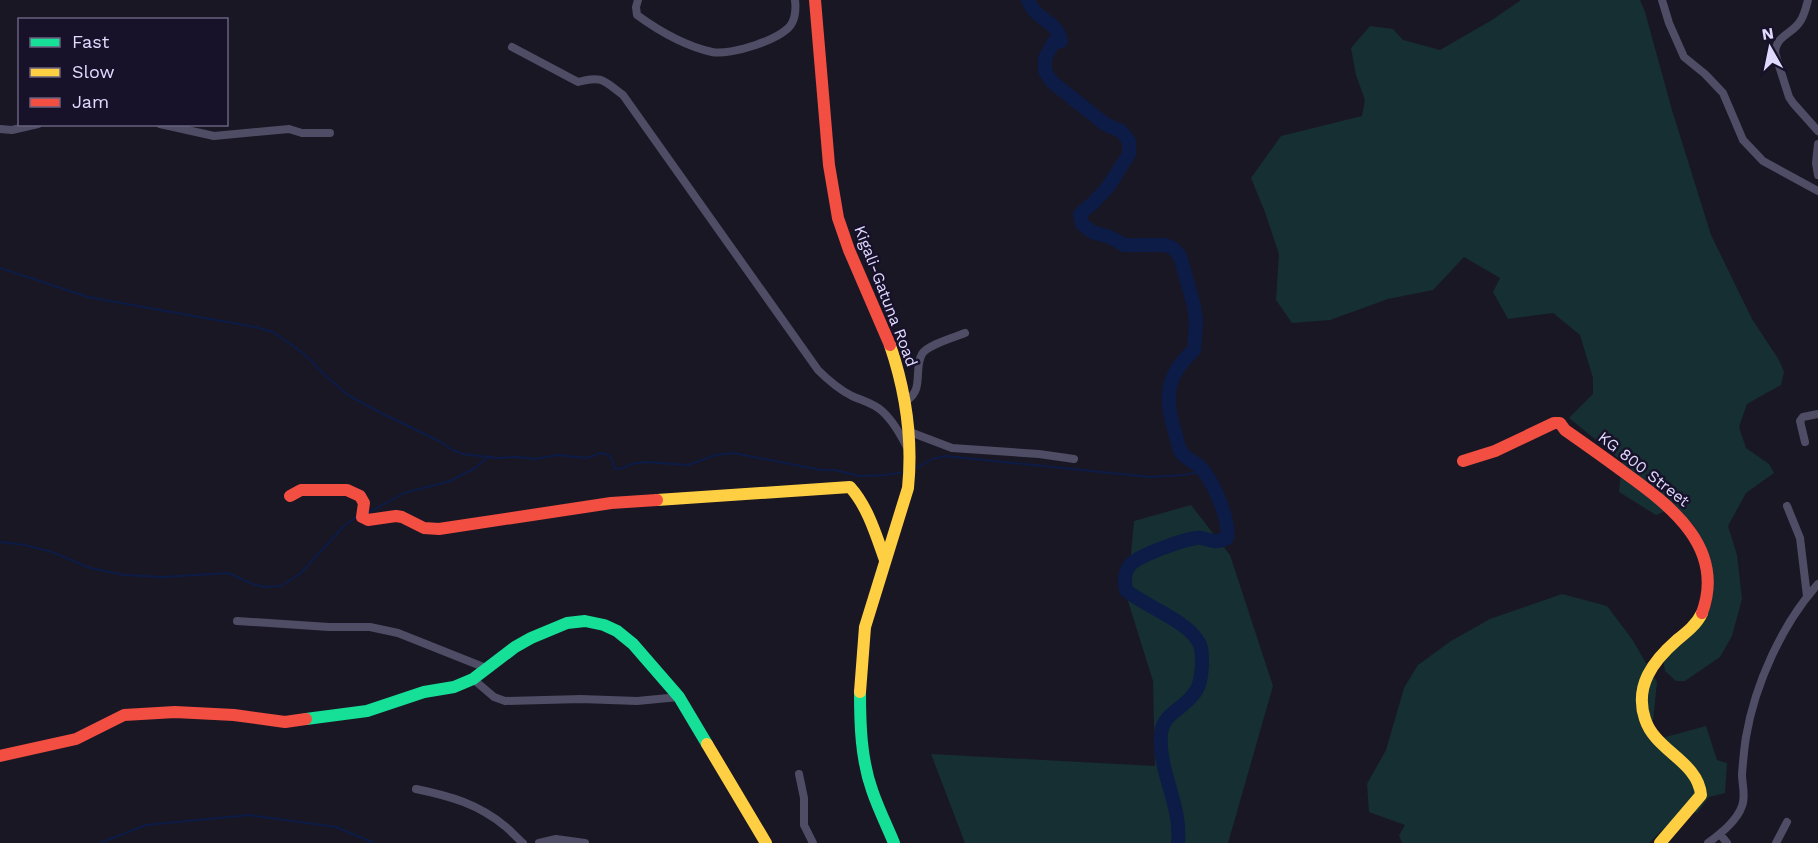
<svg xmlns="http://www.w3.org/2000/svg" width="1818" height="843" font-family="'Work Sans',sans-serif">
<rect width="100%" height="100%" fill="#1a1724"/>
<path fill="#152f33" d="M1521,0H1640L1645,12L1672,110L1711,235L1752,319L1779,360L1784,372L1781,385L1747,404L1739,427L1746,448L1769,464L1774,473L1746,493L1728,526L1737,555L1742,599L1732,636L1720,657L1685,681H1676L1665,671L1663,658L1702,623L1705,552L1695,527L1675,507L1656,515L1619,492L1622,461L1569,418L1593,394V378L1580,335L1553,313L1508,319L1493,292L1500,278L1464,257L1433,290L1388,299L1330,320L1292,323L1276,300L1279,254L1265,212L1251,178L1281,136L1362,116L1365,100L1356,75L1351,48L1370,26L1393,29L1403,40L1440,50L1492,20Z
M1191,505L1230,555L1273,686L1228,843H965L931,754L1155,766L1153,681L1127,598L1134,521Z
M1562,594L1607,606L1632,639L1657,682L1651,741L1706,726L1717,760L1727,763L1725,793L1709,797L1697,813L1683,810L1649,843H1402L1399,835L1405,825L1369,812L1367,784L1386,750L1404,688L1418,665L1451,641L1490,619Z"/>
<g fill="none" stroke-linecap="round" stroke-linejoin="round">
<path stroke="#0c1c47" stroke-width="2" d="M0,268L88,297L255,327L273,332L303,353L327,377L348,395L377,411L441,442L453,450L463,454L497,458L517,457L535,459L557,455L587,458L601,453L606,454L610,456L615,469L623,468L631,464L645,462L688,465L716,455L733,453L821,470H835L859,476L885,475L905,472
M916,468L932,459L945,456L1150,477L1183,475L1203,471
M368,513L404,493L450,481L475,468L489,456
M0,542L25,545L52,552L90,568L124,575L163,577L229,573L252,584L266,587L281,586L300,574L343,527L357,516
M100,843L146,825L249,815L336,827L374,843"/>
<path stroke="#0c1c47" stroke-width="14" d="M1028,0C1030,3 1031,7 1033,9C1042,21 1058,24 1061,41L1054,42L1045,58V71L1052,82L1105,124L1121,131L1129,141V154L1108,187L1093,203L1080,214L1082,224L1092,232L1110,237L1124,245H1165L1173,248L1180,256L1194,306L1196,322L1194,350C1167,374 1164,395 1174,429C1176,436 1178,446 1181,452C1185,458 1193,461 1199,466C1213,479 1230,520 1227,538C1211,546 1207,536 1196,538C1182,540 1140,555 1131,564C1124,571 1124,580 1126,590C1145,607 1195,623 1201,648C1202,653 1202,660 1202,666C1201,677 1200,688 1192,696C1181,710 1163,714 1161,734C1158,772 1182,805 1178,843"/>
<path stroke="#4f4c65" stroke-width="8" d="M638,0L636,7L637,15C659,31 685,46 712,52C730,56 784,39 792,23C796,15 796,8 795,0
M1662,0L1669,23L1684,57L1705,74L1723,93L1743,140L1763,161L1818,191
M1808,0C1806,8 1804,17 1799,23C1790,35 1776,36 1775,53L1789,97L1793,103L1818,131
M512,47L578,82C602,75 604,81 623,95L818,370C829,381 838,389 852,396C863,401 873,403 882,411C893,421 900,434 907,447
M160,124L214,136L289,129L302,133H330
M0,129L12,130L38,124
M1818,144L1816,163L1818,175
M906,401C925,389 913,370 922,354C927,345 955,337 965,333
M910,432L952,448L1039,454L1074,459
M1805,442L1800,421L1803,417L1818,414
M1787,506L1800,538L1807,596
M237,621L329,627H370L398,633L486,668
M473,679L494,697L505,701L581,699L637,701L679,697
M799,774L804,798V825L813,843
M416,789C450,796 479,804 506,827C512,832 517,838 523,843
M1720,834L1727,843
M539,843L556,839L585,843
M1708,843C1720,834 1737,821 1742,806C1746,796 1742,785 1742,774C1743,762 1744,749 1746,737C1755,684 1782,624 1818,584
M1776,843L1787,822"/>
<path stroke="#16e098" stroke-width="12" d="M860,692C860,725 861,759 872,790C878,808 887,826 894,843
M306,719L367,711L424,692L454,687L473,679L515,647L531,638L567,623L585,621L604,625L617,631L633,644L679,697L707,744"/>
<path stroke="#ffcf43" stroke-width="12" d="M657,500L850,487C868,507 876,535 885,560
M860,692L865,627L908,488C913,438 906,392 890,345
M707,744L766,843
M1660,843L1701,795C1698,761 1655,751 1645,719C1634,686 1653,661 1677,640C1687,632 1697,624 1702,613"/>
<path stroke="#f24e42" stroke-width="12" d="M815,0L829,165L838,218L849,250L890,345
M1463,461L1495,451L1554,423H1560L1565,430C1585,444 1605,458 1625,473C1671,506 1726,548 1702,613
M290,496L301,490H347L360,496L364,503L362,517L368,520L396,516L402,517L424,528L439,529L611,503L657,500
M0,756L76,739L124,715L175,712L234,715L285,722L306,719"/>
</g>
<g text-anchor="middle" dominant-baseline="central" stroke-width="5" stroke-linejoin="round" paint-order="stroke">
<g font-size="16" fill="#e1daff" stroke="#17112a">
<text transform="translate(886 296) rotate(69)">Kigali-Gatuna Road</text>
<text transform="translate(1644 469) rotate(38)">KG 800 Street</text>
</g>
</g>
<rect x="18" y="18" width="210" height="108" fill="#17112a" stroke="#68617f" stroke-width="1.5"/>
<rect x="30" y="38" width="30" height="9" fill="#16e098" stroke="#68617f" stroke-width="1.5"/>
<text x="72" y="48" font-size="18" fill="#e1daff">Fast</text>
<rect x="30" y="68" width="30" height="9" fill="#ffcf43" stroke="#68617f" stroke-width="1.5"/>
<text x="72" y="78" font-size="18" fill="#e1daff">Slow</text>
<rect x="30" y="98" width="30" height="9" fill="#f24e42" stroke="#68617f" stroke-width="1.5"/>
<text x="72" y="108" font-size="18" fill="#e1daff">Jam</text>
<g transform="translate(1770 48) rotate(351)" stroke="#17112a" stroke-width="4.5" paint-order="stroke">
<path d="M0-4.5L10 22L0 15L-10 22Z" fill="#e1daff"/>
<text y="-9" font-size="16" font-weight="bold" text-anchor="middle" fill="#e1daff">N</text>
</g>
</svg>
